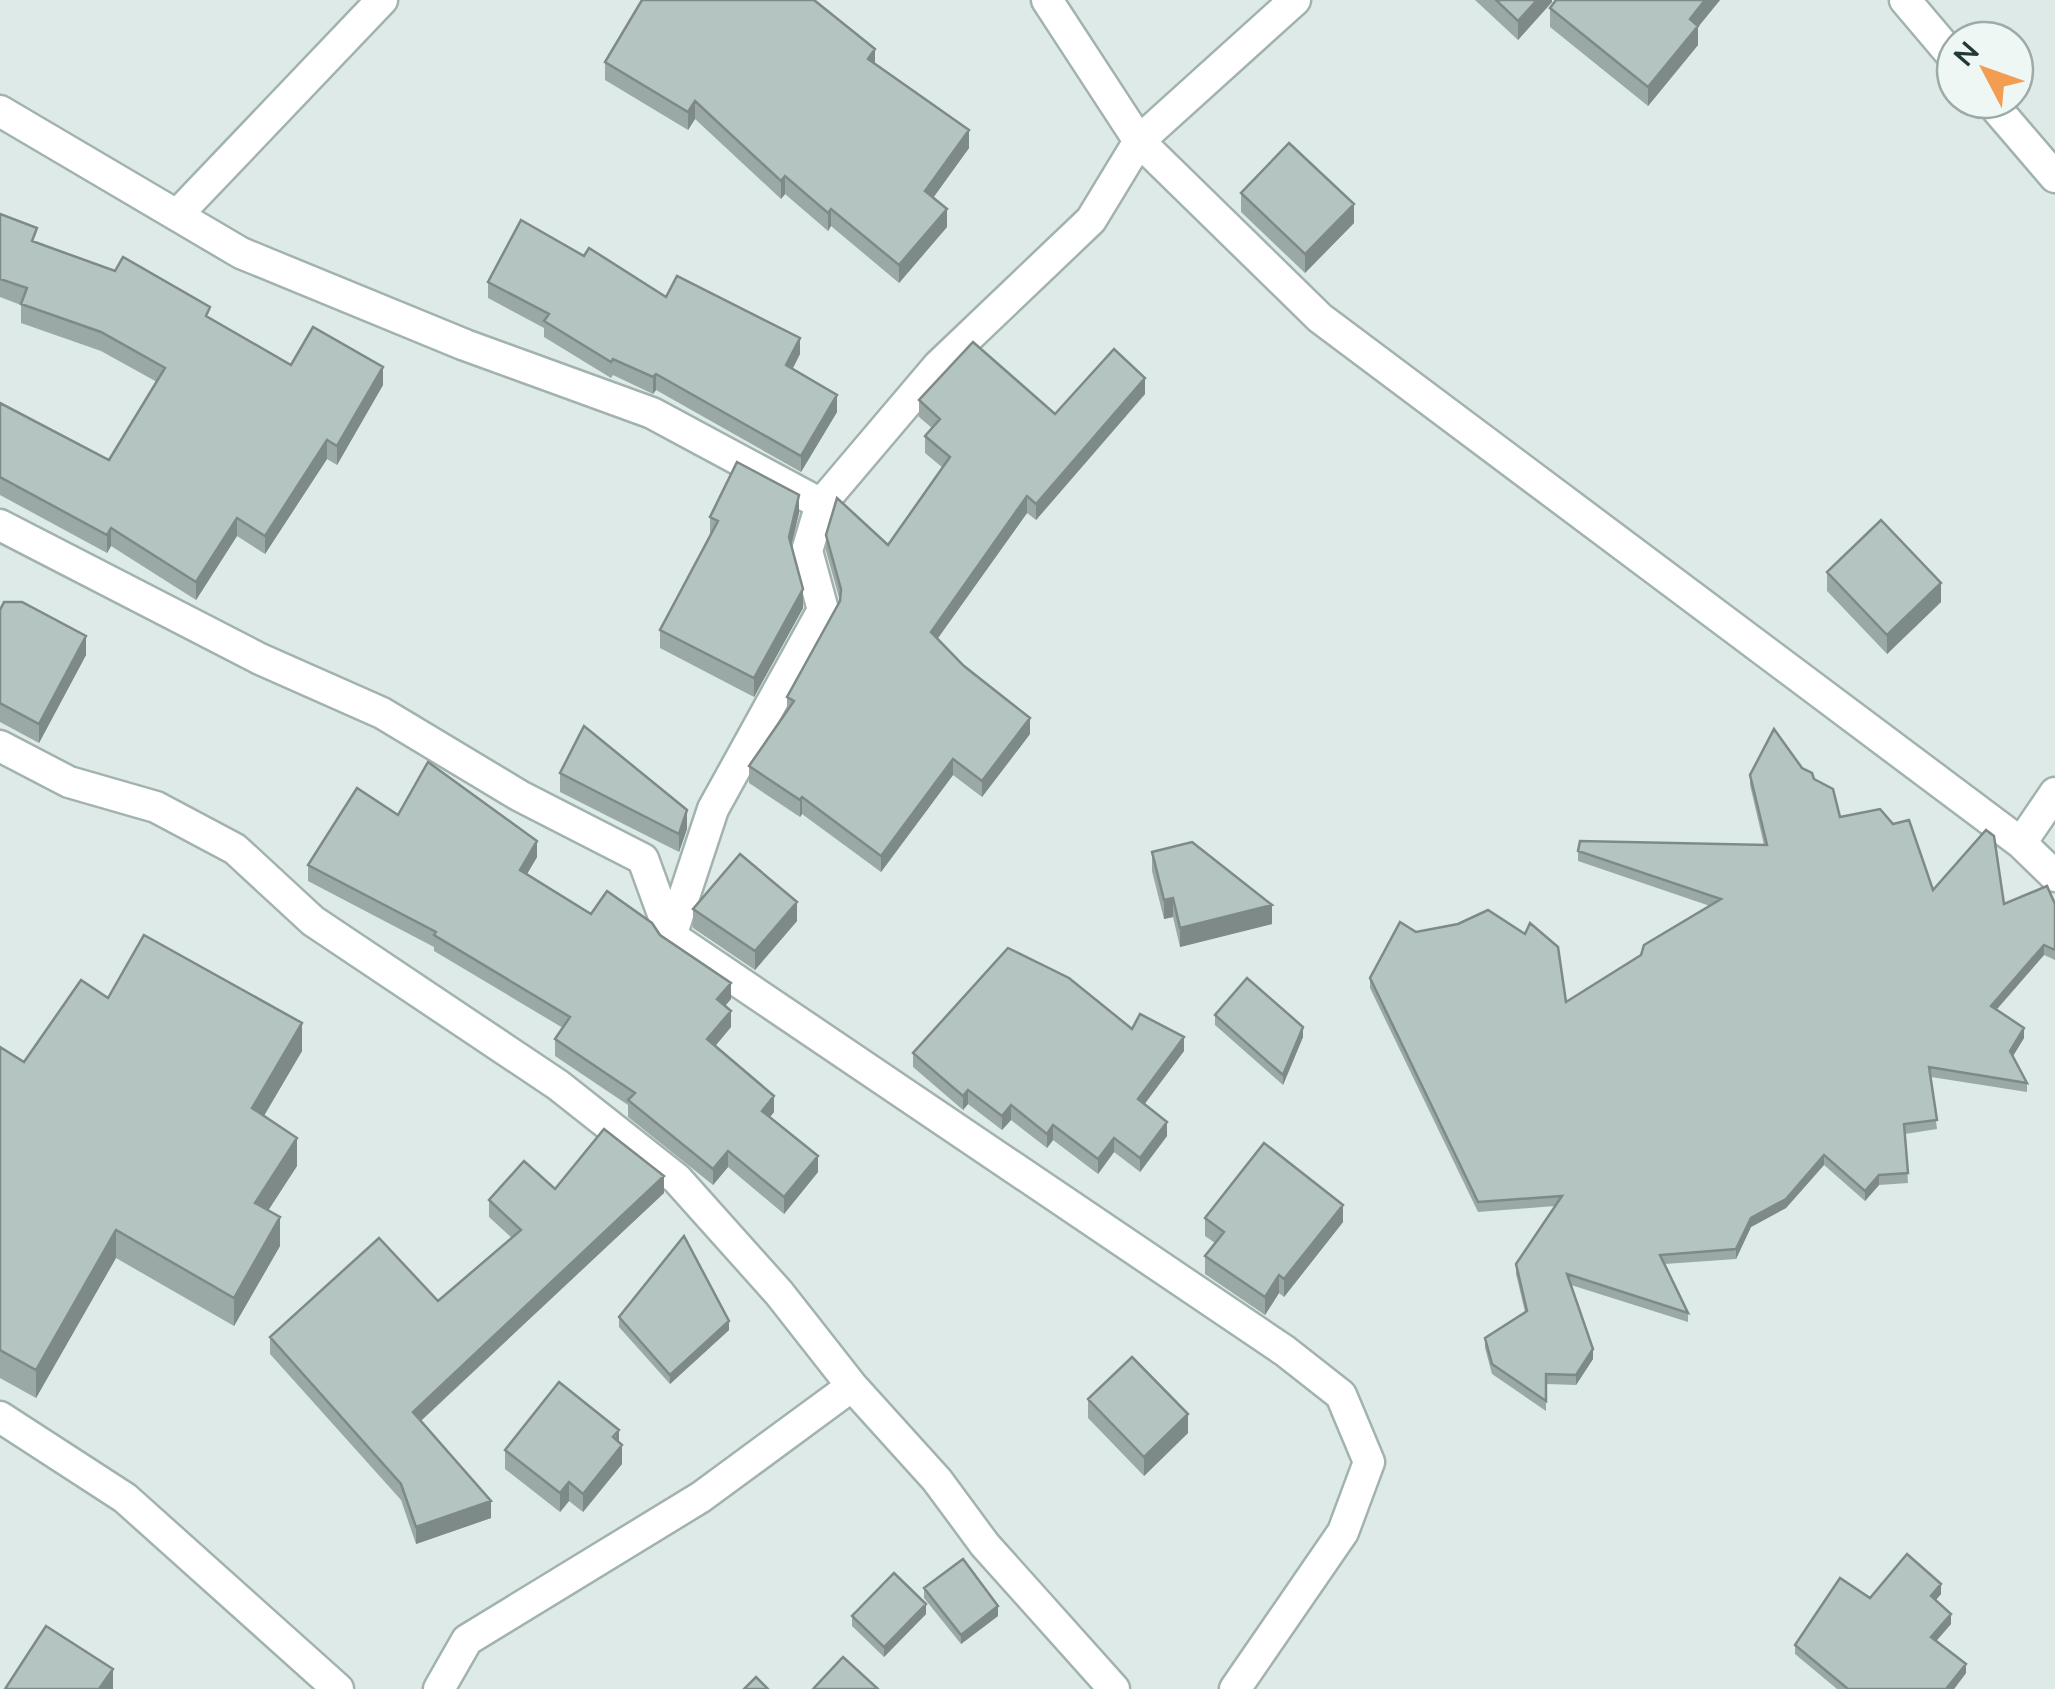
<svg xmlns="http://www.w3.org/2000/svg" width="2055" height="1689" font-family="Mulish,sans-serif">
<rect width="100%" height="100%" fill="#deeae7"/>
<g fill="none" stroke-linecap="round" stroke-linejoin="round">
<defs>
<path id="street" d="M1047,0L1139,141L1320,318L2021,843L2055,876
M1905,0L1955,59
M1989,100L2055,177
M0,111L241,253L465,345L652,413L821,504
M177,215L382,0
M0,525L260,659L382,713L520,796L643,859L671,936L1285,1351L1341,1395L1369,1462L1343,1532L1235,1689
M0,746L69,782L156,807L235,849L313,921L558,1085L677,1179L779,1293L852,1386L937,1480L985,1545L1114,1689
M2021,843L2055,793
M671,936L713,809L823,610L807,551L821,504L938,366L1091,220L1139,141L1295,0
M0,1417L125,1498L338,1689
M439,1689L467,1640L701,1497L852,1386"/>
</defs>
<use href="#street" stroke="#a1b2af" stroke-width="35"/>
<use href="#street" stroke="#fff" stroke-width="30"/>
</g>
<path fill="#9ba9a6" d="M1475,0H1552V2L1518,40Z
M1556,0H1720L1698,27V45L1648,106L1550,27V8Z
M605,62L875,64L969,148L933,198L947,227L899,283L831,226L828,231L785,194L781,199L695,119L688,130L605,80Z
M1241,193L1354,223L1305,273L1241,212Z
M0,214L37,243L210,318L291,365L383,385L337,465L327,459L265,554L237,536L196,600L111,546L107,553L0,495V403L109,460L157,382L101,351L21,323V305L0,297Z
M584,256L666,297L800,354L792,369L837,412L801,472L656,390L653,394L613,375L611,378L544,337V328L488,298V282Z
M1145,394L1036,520L1027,513L937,638L1030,734L982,797L953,775L881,872L802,814L800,817L749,783V766L787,711V697L840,601L826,551V535L888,545L943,468L925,453V436L932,428L919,417V400L1055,414Z
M799,513L791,545L803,608L754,697L660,648V630L710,535V517Z
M1827,572L1941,602L1887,654L1827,591Z
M0,610L86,655L39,743L0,722Z
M1802,768L1814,779L1840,817L1933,890L2004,904H2055V960L2044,955L1996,1010L2024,1038L2013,1056L2027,1083V1092L1931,1077L1937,1129L1905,1134L1908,1183L1879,1185L1865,1201L1824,1165L1786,1208L1751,1227L1736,1259L1665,1264L1688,1313V1322L1571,1285L1593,1359L1576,1385L1546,1384V1411L1492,1374L1485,1348V1338L1525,1312L1516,1274V1264L1555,1206L1478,1212L1370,988V978L1416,932L1566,1002L1641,955L1710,906L1578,861V851L1764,845L1750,785V775Z
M560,773L687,829L679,852L560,792Z
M398,815L537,857L527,874L591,914L660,935L731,999L725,1006L731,1027L715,1046L774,1112L770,1117L818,1172L784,1214L728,1167L713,1185L628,1117V1105L555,1056V1039L563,1028L434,951V947L308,881V865Z
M1152,852L1272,924L1180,947L1173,917L1164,919L1152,871Z
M693,909L797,921L755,970L693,928Z
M108,998L302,1051L264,1116L297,1166L268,1210L280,1246L234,1326L116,1258L36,1398L0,1378V1047L24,1062Z
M1215,1015L1303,1037L1283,1085L1215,1025Z
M1132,1029L1184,1051L1144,1104L1167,1136L1140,1172L1114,1152L1098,1174L1053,1140L1047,1148L1011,1120L1002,1130L968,1104L963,1110L913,1067V1053Z
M555,1189L664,1193L421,1421L491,1518L416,1544L401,1500L270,1354V1337L438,1301L512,1238L489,1217V1200Z
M1205,1218L1343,1222L1284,1297L1279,1293L1265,1315L1205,1274V1256L1215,1243L1205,1236Z
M619,1317L729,1330L670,1384L619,1327Z
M1088,1399L1188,1433L1144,1476L1088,1418Z
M619,1442L622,1464L583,1512L569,1501L560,1512L505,1469V1450Z
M924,1588L998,1616L961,1644L924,1598Z
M1941,1594L1935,1600L1951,1624L1936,1641L1966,1673L1954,1689H1837L1795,1654V1645L1870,1598Z
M926,1614L884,1657L852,1626V1616Z"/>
<path fill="#7e8a87" d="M1537,0H1552V2L1518,40V21Z
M1705,0H1720L1698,27V45L1648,106V87L1690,19Z
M875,49V67L868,59Z
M695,101V119L688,130V112Z
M969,130V148L925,209V191Z
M785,176V194L781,199V181Z
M1354,204V223L1305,273V254Z
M831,209V226L828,231V213Z
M947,209V227L899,283V265Z
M800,338V354L786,382V365Z
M383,367V385L337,465V446Z
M656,374V390L653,394V377Z
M1145,378V394L1036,520V504Z
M837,395V412L801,472V456Z
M327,440V459L265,554V536Z
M799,495V513L789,555V537Z
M1027,496V513L931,648V632Z
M237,518V536L196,600V582Z
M111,528V546L107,553V535Z
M1941,583V602L1887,654V635Z
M803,589V608L754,697V678Z
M86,636V655L39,743V724Z
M1030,718V734L982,797V781Z
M953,759V775L881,872V856Z
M802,797V814L800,817V800Z
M687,810V829L679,852V834Z
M537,841V857L520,886V870Z
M1173,898V917L1164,919V900Z
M797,902V921L755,970V951Z
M1272,905V924L1180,947V928Z
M2044,945V955L1991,1016V1006Z
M731,983V999L717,1015V999Z
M731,1011V1027L707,1056V1039Z
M302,1023V1051L252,1136V1108Z
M1303,1027V1037L1283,1085V1075Z
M2024,1028V1038L2010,1061V1051Z
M1184,1037V1051L1138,1113V1099Z
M968,1090V1104L963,1110V1096Z
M774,1096V1112L762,1127V1111Z
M1011,1105V1120L1002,1130V1116Z
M1167,1122V1136L1140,1172V1158Z
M1053,1125V1140L1047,1148V1134Z
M297,1138V1166L255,1231V1203Z
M1114,1138V1152L1098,1174V1159Z
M728,1151V1167L713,1185V1169Z
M1824,1155V1165L1786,1208L1751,1227L1736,1259V1249L1751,1218Z
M818,1156V1172L784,1214V1197Z
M1879,1175V1185L1865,1201V1191Z
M664,1176V1193L413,1428V1412Z
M1343,1205V1222L1284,1297V1279Z
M280,1217V1246L234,1326V1298Z
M116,1230V1258L36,1398V1370Z
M1279,1275V1293L1265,1315V1297Z
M729,1321V1330L670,1384V1375Z
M1593,1349V1359L1576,1385V1375Z
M1188,1414V1433L1144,1476V1457Z
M619,1430V1448L622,1445V1464L583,1512V1494Z
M569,1482V1501L560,1512V1493Z
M491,1501V1518L416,1544V1527Z
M1941,1584V1594L1931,1606V1596Z
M926,1604V1614L884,1657V1647Z
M998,1606V1616L961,1644V1635Z
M1951,1614V1624L1931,1647V1637Z
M1966,1664V1673L1954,1689H1946Z
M113,1669V1689H99Z"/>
<path fill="#b4c5c1" stroke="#7e8a87" stroke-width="2.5" d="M642,0H814L875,49L868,59L969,130L925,191L947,209L899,265L831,209L828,213L785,176L781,181L695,101L688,112L605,62Z
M1496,0H1537L1518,21Z
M1556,0H1705L1690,19L1698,26L1648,87L1550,8Z
M1289,143L1354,204L1305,254L1241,193Z
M0,214L37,228L32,241L115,271L123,257L210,307L206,316L291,365L313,327L383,367L337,446L327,440L265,536L237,518L196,582L111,528L107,535L0,477V403L109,460L165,368L101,332L21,304L27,288L0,279Z
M521,220L584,256L589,248L666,297L677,276L800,338L786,365L837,395L801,456L656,374L653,377L613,359L611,362L544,321L549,314L488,282Z
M973,342L1055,414L1114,349L1145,378L1036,504L1027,496L931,632L964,666L1030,718L982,781L953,759L881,856L802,797L800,800L749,766L794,701L787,697L840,601L841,589L826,535L837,498L888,545L950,457L925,436L940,419L919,400Z
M737,462L799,495L789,537L803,589L754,678L660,630L718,521L710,517Z
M1881,520L1941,583L1887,635L1827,572Z
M4,602H22L86,636L39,724L0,703V610Z
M584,726L687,810L679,834L560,773Z
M1774,729L1802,768L1812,773L1814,779L1833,789L1840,817L1880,809L1893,824L1909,820L1933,890L1986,830L1994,836L2004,904L2047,886L2055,904V950L2044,945L1991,1006L2024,1028L2010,1051L2027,1083L1929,1067L1937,1120L1904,1124L1908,1173L1879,1175L1865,1191L1824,1155L1786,1199L1751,1218L1736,1249L1660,1255L1688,1313L1567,1274L1593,1349L1576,1375L1546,1374V1401L1492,1364L1485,1338L1527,1311L1516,1264L1562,1196L1478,1202L1370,978L1400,922L1416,932L1458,924L1488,910L1525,934L1530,923L1558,947L1566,1002L1641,955L1644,945L1721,899L1578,851L1580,841L1767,845L1750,775Z
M428,762L537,841L520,870L591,914L607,891L652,923L660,935L731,983L717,999L731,1011L707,1039L774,1096L762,1111L818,1156L784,1197L728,1151L713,1169L628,1100L635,1093L555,1039L570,1017L434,935L436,932L308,865L357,788L398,815Z
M1192,842L1272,905L1180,928L1173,898L1164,900L1152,852Z
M740,854L797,902L755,951L693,909Z
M144,935L302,1023L252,1108L297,1138L255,1203L280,1217L234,1298L116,1230L36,1370L0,1350V1047L24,1062L81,980L108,998Z
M1008,948L1069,978L1132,1029L1140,1014L1184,1037L1138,1099L1167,1122L1140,1158L1114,1138L1098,1159L1053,1125L1047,1134L1011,1105L1002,1116L968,1090L963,1096L913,1053Z
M1247,978L1303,1027L1283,1075L1215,1015Z
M604,1129L664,1176L413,1412L491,1501L416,1527L401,1484L270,1337L379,1238L438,1301L521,1230L489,1200L524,1161L555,1189Z
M1264,1143L1343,1205L1284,1279L1279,1275L1265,1297L1205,1256L1224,1232L1205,1218Z
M684,1236L729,1321L670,1375L619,1317Z
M1132,1357L1188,1414L1144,1457L1088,1399Z
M559,1382L619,1430L613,1437L622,1445L583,1494L569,1482L560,1493L505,1450Z
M1907,1554L1941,1584L1931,1596L1951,1614L1931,1637L1966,1664L1946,1689H1848L1795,1645L1840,1578L1870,1598Z
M963,1559L998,1606L961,1635L924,1588Z
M894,1573L926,1604L884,1647L852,1616Z
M46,1626L113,1669L99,1689H5Z
M843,1657L878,1689H813Z
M756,1677L768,1689H744Z"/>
<g transform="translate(1985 70) rotate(311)"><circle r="48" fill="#eff7f4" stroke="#9caba9" stroke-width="2.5"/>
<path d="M0-8L18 38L0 25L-18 38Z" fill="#f39d53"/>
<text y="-15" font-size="28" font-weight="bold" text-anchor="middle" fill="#203a38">N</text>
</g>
</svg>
